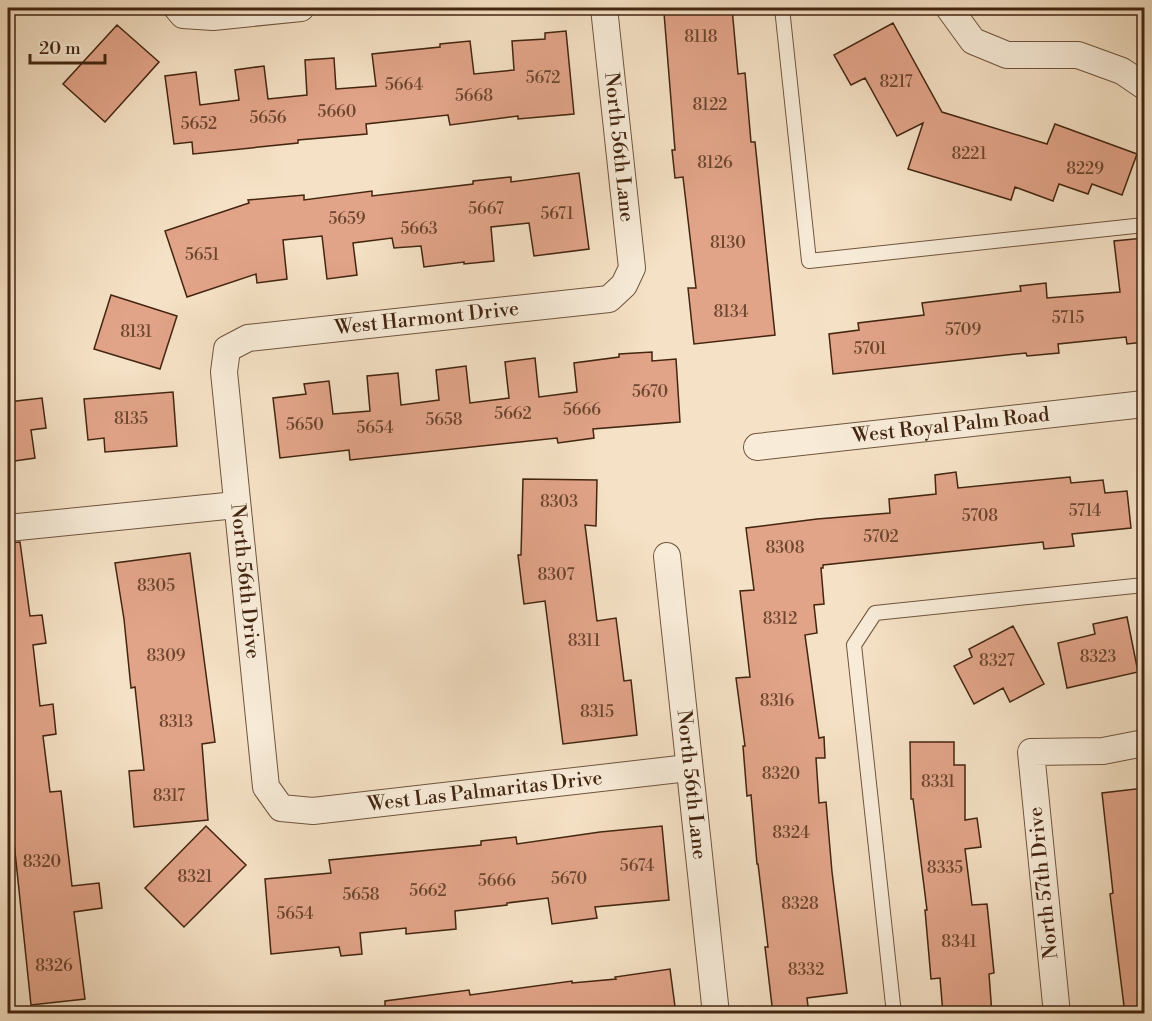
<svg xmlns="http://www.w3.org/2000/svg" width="1152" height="1021" font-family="'Libre Bodoni',serif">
<rect width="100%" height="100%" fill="#f5e1c5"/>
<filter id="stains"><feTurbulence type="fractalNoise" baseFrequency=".00333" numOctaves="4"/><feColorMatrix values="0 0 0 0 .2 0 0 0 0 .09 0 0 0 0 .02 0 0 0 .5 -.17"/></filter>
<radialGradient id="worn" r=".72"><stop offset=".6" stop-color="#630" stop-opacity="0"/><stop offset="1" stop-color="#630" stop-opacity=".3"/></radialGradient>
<path fill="#e2a489" stroke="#432510" stroke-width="1.5" d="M732,8L738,74L745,73L751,142H755L775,335L694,344L688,288H696L683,177L675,178L672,150H675L664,13Z
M893,23L942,112L1047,144L1055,124L1137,154L1122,195L1092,184L1088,194L1059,184L1053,201L1015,187L1011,200L908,169L923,123L897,136L865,78L851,85L834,55Z
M117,25L159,62L105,122L63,84Z
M566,31L574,114L518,119V116L450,125L448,115L366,124L367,134L298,140V143L193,154L192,142L174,144L165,76L196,72L200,105L239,100L235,70L264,66L268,99L307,95L305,60L334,58L336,89L376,86L372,54L440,47V44L470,41L474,74L514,70L512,41L545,39V33Z
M579,173L589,249L534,256L529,223L491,227L494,261L464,264V262L424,267L421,246L394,248L392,238L353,243L357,275L327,279L322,236L283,240L287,279L257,283L256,274L187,297L165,231L249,203L248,200L304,195V200L372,191V196L473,184V181L511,177V182Z
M1144,238V342L1127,344L1126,337L1058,344L1059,353L1027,356L1026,353L833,374L829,334L859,330L858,323L924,315L922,303L1021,291L1020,286L1046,283L1047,298L1120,292L1114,241Z
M111,295L177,316L160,369L94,349Z
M652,352V361L676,359L680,422L593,429L594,438L558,443L557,438L350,460L349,450L280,458L273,398L306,394L304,384L329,381L333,414L370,411L367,376L398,373L401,405L439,400L436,370L466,366L470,403L509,398L505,362L535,358L539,397L577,392L574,363L619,357V354Z
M173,392L177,446L105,452L104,438L88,440L84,399Z
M42,398L46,428L31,430L35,458L8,462V402Z
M956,472L958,488L1070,477L1071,483L1103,480L1105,493L1127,491L1131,528L1072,534L1074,546L1044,549L1043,542L823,565V568H821L824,604L814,605L817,633L805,635L819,738L824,737L825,758H816L819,803L826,802L832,872L847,993L807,998L809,1014H773L765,947H768L758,864H757L751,795L747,796L743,746H745L736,678L750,677L740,591L754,590L746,528L817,519L890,513L889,499L936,494L935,475Z
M523,479L597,480L596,526L585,525L597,621L616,618L624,681L631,680L637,735L563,744L545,601L524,604L518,555H521Z
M20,542L30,616L42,615L46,643L33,645L40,706L53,704L56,734L43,736L50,792L61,791L72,886L99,883L102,908L74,912L85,999L31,1005L8,785V543Z
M190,553L215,742L202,744L208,820L134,827L129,771L144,770L135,687L131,688L124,619L115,563Z
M1127,617L1138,672L1067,688L1058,643L1095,634L1093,624Z
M1013,626L1044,684L1010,702L1003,688L974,704L954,666L972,657L969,649Z
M910,742H954V765H965V820L977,818L981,847L965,849L972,905L987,904L994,973L989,974L992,1014H943L940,978L931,979L925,910H927L913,799H911Z
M1144,788V1014H1125L1110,894L1113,893L1102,793Z
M206,826L246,865L184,927L145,888Z
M662,826L669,900L595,907L597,918L552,924L548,898L507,903V905L455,911L456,929L406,934V928L360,933L362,954L341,956L339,947L271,954L265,879L331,873L329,860L481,845V841L516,837L517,844L600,832Z
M670,969L676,1014H385V1001L469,990L470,995L572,981V983L616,979L615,977Z"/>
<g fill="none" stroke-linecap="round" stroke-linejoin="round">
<defs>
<path id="lane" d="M782,8L809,261L1144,225
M894,1014L854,645L875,613L1144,585"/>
<g id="street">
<path d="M177,8L183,15L213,17L301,8"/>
<path id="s1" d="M604,8L632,268L624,285L609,299L248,338L227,349L224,372L266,787L281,808L313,811L688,768"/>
<path d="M949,8L973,41L1007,55H1078L1122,71L1144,86"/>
<path id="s2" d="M757,447L1144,404"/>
<path d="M8,528L236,505"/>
<path id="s3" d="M667,556L716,1014"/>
<path d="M1057,1014L1031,752L1103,751L1144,743"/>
</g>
</defs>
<use href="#lane" stroke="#70543d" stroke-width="16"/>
<use href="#street" stroke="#70543d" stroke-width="28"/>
<use href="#lane" stroke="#f8ecd9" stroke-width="14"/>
<use href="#street" stroke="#f8ecd9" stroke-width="26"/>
</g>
<g text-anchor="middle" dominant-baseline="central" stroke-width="4.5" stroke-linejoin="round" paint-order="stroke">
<g font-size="16" fill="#6b452e">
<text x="701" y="37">8118</text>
<text x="543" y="78">5672</text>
<text x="896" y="82">8217</text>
<text x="404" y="85">5664</text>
<text x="474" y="96">5668</text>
<text x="710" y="105">8122</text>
<text x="337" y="112">5660</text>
<text x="268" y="118">5656</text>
<text x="199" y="124">5652</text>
<text x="969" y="154">8221</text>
<text x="715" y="163">8126</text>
<text x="1085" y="169">8229</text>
<text x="486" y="209">5667</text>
<text x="557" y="214">5671</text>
<text x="347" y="219">5659</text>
<text x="419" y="229">5663</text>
<text x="728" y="243">8130</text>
<text x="202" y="255">5651</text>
<text x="731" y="312">8134</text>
<text x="1068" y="318">5715</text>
<text x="963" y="330">5709</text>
<text x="136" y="332">8131</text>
<text x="870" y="349">5701</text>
<text x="650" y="392">5670</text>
<text x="582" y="410">5666</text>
<text x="513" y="414">5662</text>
<text x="131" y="419">8135</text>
<text x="444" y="420">5658</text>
<text x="305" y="425">5650</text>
<text x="375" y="428">5654</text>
<text x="559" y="502">8303</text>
<text x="1085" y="511">5714</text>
<text x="980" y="516">5708</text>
<text x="881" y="537">5702</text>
<text x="785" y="548">8308</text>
<text x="556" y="575">8307</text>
<text x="156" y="586">8305</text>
<text x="780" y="619">8312</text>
<text x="584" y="641">8311</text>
<text x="166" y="656">8309</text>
<text x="1098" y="657">8323</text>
<text x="997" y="661">8327</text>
<text x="777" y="701">8316</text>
<text x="597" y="712">8315</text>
<text x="176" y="722">8313</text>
<text x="781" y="774">8320</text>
<text x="938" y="782">8331</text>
<text x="169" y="796">8317</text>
<text x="791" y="833">8324</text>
<text x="42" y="862">8320</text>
<text x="637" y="866">5674</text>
<text x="945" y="868">8335</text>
<text x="195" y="877">8321</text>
<text x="569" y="879">5670</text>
<text x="497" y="881">5666</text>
<text x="428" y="891">5662</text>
<text x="361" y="895">5658</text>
<text x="800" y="904">8328</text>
<text x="295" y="914">5654</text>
<text x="959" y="942">8341</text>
<text x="54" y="966">8326</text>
<text x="806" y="970">8332</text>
</g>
<g font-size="20" fill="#432510" stroke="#f8ecd9">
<text stroke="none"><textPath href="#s1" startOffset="140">North 56th Lane</textPath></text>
<text transform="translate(427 319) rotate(-6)">West Harmont Drive</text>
<text stroke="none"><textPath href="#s2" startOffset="195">West Royal Palm Road</textPath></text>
<text stroke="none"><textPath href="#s1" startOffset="921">North 56th Drive</textPath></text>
<text stroke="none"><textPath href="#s3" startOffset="230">North 56th Lane</textPath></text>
<text stroke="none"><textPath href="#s1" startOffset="1359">West Las Palmaritas Drive</textPath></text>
<text transform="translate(1044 883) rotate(-96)">North 57th Drive</text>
</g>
</g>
<rect width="1152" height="1021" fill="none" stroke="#f5e1c5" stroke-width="30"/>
<rect x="9" y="9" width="1134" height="1003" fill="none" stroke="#432510" stroke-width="3"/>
<rect x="15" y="15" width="1122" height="991" fill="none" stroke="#432510" stroke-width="1.5"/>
<path d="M30 54v9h75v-9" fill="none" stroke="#432510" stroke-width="3"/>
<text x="39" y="54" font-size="18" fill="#432510" stroke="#f8ecd9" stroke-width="4.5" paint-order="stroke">20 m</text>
<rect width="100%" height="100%" filter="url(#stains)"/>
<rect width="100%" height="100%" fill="url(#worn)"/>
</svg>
